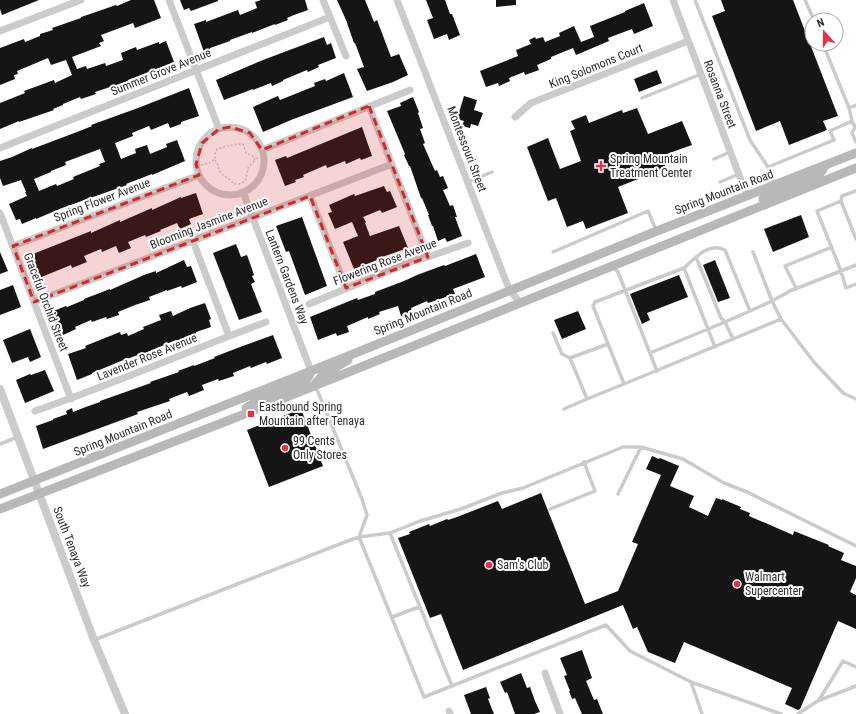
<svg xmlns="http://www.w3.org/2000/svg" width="856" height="714" font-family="'Roboto Condensed',sans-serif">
<rect width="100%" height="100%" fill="#fff"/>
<path fill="#151515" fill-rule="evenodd" d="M0,0H39L2,15L0,9Z
M131,0H154L161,18L135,28L133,23L101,35L104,41L99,43L101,46L72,57L77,69L86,66L87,69L105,63L106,66L123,60L121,53L136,47L137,50L159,42V44L166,41L174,62L128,80V81L95,92L96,94L81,99L80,97L63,104V105L53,109L54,110L19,122V121L0,129V103L25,93L24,91L54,80L55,83L72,75L66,60L51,65L48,58L17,71L18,74L14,75L15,79L0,85V48L24,39L25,42L40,36V34L53,30L52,28L81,18V17L93,13L116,5L117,6Z
M180,0H218V1L191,11L189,8L184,10Z
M261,0H305L308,10L294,15L287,18L288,20L275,25V24L252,33V32L230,40V41L210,48V50L204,52L194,24L206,20V22L238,10L240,15L257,8L255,2Z
M337,0H365L374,22L377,20L391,57L399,54L408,75L393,82L367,91L357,69L364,67L355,43H354L346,20Z
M426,0H445L450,14H452L460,35L449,40L447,34L434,39L427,20L433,18Z
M496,0H516V5L496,7Z
M721,0H793L838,116L823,121L827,130L789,145L780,121L756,131L712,16L725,11Z
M644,3L653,26L634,34L632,29L608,38L609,41L576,55L573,48L551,57V59L537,65L539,70L525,75L524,72L509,78L510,81L499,86L498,83L486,87L480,71L518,56L516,50L531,44L529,40L535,37L536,39L543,37L545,42L560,36L559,33L574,26L581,42L594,37L590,26L625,12V11Z
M324,37L327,45L331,43L336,58L318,65L319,67L308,72L307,70L283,80V81L272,86L271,83L253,90V89L224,100L216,80L263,60Z
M657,70L662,83L639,92L634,79Z
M344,73L353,97L291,120L263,132L253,107L278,96L280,100L315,86L314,83L325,79L326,81Z
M189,88L199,116L181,122V124L170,128L168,123L151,130L149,126L132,133L133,136L115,143L121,159L136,153L135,149L147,145L150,154L167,147L166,144L177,140L185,161L152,175V174L126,184L127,185L62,208L36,219V218L22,224L20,219L16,220L9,204L27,196L25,192H26L21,180L3,186L0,178V161L12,157L32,148V149L77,132L92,126L91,125L138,108ZM100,149L105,162L99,164L100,166L73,177L74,179L57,186L56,184L39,191L34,179L51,172V171L66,165L65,162Z
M464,96L477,100L474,110L483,113L478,126L471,124L470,128L462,126L464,121L457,119Z
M413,97L419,112L418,113L423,128L420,129L425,143L423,144L435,171L437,170L440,177L443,176L448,188L443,190L450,206L453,205L457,217H455L462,236L447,242L445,238L438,241L433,226H432L428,215H429L422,198H421L410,166H409L404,155L405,154L387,111L401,106L400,103Z
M637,108L648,134L682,121L692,145L661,156L666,168L618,187L628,213L586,229L583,221L567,227L556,198L548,201L527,147L548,138L560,169L581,161L570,131L575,129L571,121L586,115L589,123L622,110L623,113Z
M362,127L372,156L361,160L360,158L346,164L345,161L327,168L326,165L303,175L304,177L295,180L296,182L285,186L275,160L286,156L287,158Z
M384,186L387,192L390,191L397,207L382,213L380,210L363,217L366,222L365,223L370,236L399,226L408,248L379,258L380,259L354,269L343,242L358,236L352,222L335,229L328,213L332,212L329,205L354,194L355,196Z
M196,193L203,214L189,219L191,224L180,229L177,223L160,230L161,231L146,237L145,235L128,242L131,248L119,253L116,246L102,252L101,249L84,256L87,262L72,268L71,265L39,278L32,262L36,261L33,254L91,231V233L120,220V222L152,208V210L181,197V198Z
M801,215L809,237L773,252L764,229Z
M302,217L327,286L305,295L289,251L286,252L276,226Z
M236,244L241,257L247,255L252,269L254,275L252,276L255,282L251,284L262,312L239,320L213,253Z
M0,252L8,271L0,274Z
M476,254L485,277L453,289L455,294L428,303L427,301L411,308L412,312L401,316L398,306L379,312L380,314L368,319V317L347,326L349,332L337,336L336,333L318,340L310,317L357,298L358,300L375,294V292L404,281L417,275L444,265L445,266Z
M184,260L187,267L191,266L197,282L182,288L181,286L167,291V290L149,297L150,300L135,305L118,312L119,315L107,319L106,317L92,322L91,320L75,327L76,329L61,336L51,312L66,306L67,307L84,300V299L110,289V290L144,275L156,271V273Z
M715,260L730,298L718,302L703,265Z
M679,275L688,297L647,313L650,320L642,324L630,294Z
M13,285L21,307L0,315V290Z
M205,303L211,319L209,320L211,327L196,332V333L176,342V340L138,356V355L121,361L92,373V374L77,380L68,354L86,348L85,346L120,332L121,335L127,333L128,336L144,329L143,327L161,320L159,315L171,311L173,316L190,308Z
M578,311L586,329L562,339L554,320Z
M30,329L41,357L30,362L28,357L12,363L3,340Z
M273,335L282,358L267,364L266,362L251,368L250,366L233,373L234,376L219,381L218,379L202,385L204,390L189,396L187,392L169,399L170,401L137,412L138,414L43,449L36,426L53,420V419L67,414L66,411L72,408L73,412L83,408L100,402V401L151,383L150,382L179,372L178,371L194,365V366L215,358L214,357L240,347Z
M45,370L54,391L25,403L16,380L30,374L31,375Z
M301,409L323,466L269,487L247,430Z
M652,456L659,459L660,458L679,466L670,486L694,496L689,507L708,516L716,498L722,500V499L741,507L740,509L750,513L749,516L793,535L794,531L829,545L828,546L844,553L841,560L856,566V578L850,592L856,595V629L838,621L800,709L798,710L785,704L792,688L684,642L675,663L648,652L637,627L633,629L623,605L463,670L441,614L430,618L398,538L410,534L409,532L429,524L430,526L447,519L448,520L457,517L498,501L502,509L541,493L585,604L618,591L638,544L632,542L661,475L646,469Z
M582,650L592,678L586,681L594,700L597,699L603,714H582L575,698L572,699L569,691H570L564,676L567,675L560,658Z
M521,673L527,688L530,687L535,701L540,712L534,714H515L507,692L505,693L500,682Z
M486,687L490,698L488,699L494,714H471L464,695Z"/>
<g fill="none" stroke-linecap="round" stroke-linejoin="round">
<path stroke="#cbcbcb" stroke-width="1.5" stroke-dasharray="2 2" stroke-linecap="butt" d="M215,160L218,165L219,170L222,174L230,180L234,184H239L244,182L246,179L248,168L255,160
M197,165C204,165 209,164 215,159V154L217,149C226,146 234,144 243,144L246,153L253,156L255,160L259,157"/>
<path stroke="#cbcbcb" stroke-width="3.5" d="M695,0L750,140L768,167
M805,0L814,20
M823,44L849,108L852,121L855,127L856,128
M642,98L701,74
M849,108L856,105
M856,127H855L852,133L856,142
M714,159L730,152
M468,182L492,172
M720,182L739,174
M775,184L768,167L834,140L830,131L852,121
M841,201L842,196L856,191
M856,239L841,201L817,211L841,271L846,288L856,284
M553,252L648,211L656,230
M753,252L772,301L781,319L814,362L842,392L845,394L856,399
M696,257L721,318L725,322L733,339
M613,267L618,272L657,371
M796,288L785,266L832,247
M750,311L772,301L790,291L856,265
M553,333L562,354L570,358L587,399
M650,353L725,322L750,311L725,250C708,242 695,258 684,268
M570,358L608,344
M624,384L593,306L595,302L684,268L715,347
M314,386L318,392L362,499L367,515L359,537L424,697L606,625L630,651L691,682L702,714
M564,409L587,399L624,384L781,319
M0,444L18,437
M618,494L641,447
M550,509L595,491L584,462
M390,533L452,686
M392,617L419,607
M94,640L345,542L359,537L390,533L420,521L461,509L502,493L523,488L623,447H641L683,459L724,483L747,492L856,546
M691,682L781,714
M820,700L856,686
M798,714L819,700L843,661L856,667"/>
<path stroke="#cbcbcb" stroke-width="7" d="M169,0L219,129
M323,0L346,56
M397,0L507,284L510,290L520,303
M673,0L747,196
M0,31L81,0
M369,106L428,257
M515,117L531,103L688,41
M196 161a34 34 0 1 1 68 0a34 34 0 1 1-68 0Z
M0,148L330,17
M262,150L410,90
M243,192L311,371
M310,196L346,288
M0,213L71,399
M193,241L229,336
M13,246L199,175
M34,302L392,164
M309,304L416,260L428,257L468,243
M35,411C113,384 189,351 266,322
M545,673L560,714
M449,711L450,714"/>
<path stroke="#cbcbcb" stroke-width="8" d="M0,389L94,640L125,714"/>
<path stroke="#b8b8b8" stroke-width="9" d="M763,199L812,178C818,175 822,173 825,166
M315,384L322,376L348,360
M246,408L259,400L306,380L309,376L311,371
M0,494L311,371L657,231L856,153
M0,509L227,421L856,168"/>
</g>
<path fill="#d62828" fill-opacity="0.2" stroke="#d62828" stroke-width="3" stroke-dasharray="8 5" stroke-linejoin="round" d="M369,106L428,257L346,288L310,196L34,302L13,246L199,175L196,164L202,143L219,129L230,127L250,133L262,150Z"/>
<g fill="#e33247" stroke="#fff" stroke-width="1.5">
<path d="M599 160h4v4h4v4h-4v4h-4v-4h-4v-4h4z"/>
<rect x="247" y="410" width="8" height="8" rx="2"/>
<circle cx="285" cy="448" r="4"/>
<circle cx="489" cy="565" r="4"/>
<circle cx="737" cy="584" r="4"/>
</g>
<g text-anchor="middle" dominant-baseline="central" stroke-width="4" stroke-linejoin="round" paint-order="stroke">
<g font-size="12" fill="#2e2e2e" stroke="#fff">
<text transform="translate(596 66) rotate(-22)">King Solomons Court</text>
<text transform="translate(161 72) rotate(-22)">Summer Grove Avenue</text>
<text transform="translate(720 94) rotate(69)">Rosanna Street</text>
<text transform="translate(467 149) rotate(69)">Montessouri Street</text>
<text transform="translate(724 192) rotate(-21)">Spring Mountain Road</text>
<text transform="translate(102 200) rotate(-21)">Spring Flower Avenue</text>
<text transform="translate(209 223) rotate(-21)">Blooming Jasmine Avenue</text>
<text transform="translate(385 262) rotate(-21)">Flowering Rose Avenue</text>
<text transform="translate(287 277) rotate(69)">Lantern Gardens Way</text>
<text transform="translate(46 302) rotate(69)">Graceful Orchid Street</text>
<text transform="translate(423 312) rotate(-22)">Spring Mountain Road</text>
<text transform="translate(147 357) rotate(-22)">Lavender Rose Avenue</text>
<text transform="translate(123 433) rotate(-22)">Spring Mountain Road</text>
<text transform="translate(72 547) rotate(69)">South Tenaya Way</text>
</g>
<g font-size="12" fill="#2e2e2e" stroke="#fff" text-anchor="start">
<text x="610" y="159">Spring Mountain<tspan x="610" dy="14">Treatment Center</tspan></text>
<text x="259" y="407">Eastbound Spring<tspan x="259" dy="14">Mountain after Tenaya</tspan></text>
<text x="293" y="441">99 Cents<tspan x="293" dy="14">Only Stores</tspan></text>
<text x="497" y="565">Sam's Club</text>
<text x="745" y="577">Walmart<tspan x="745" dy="14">Supercenter</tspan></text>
</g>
</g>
<g transform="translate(824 32) rotate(339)"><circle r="19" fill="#ffffff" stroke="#ababab"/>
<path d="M0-3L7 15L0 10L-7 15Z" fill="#e33247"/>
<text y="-6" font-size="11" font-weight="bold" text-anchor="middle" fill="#2e2e2e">N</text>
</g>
</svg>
